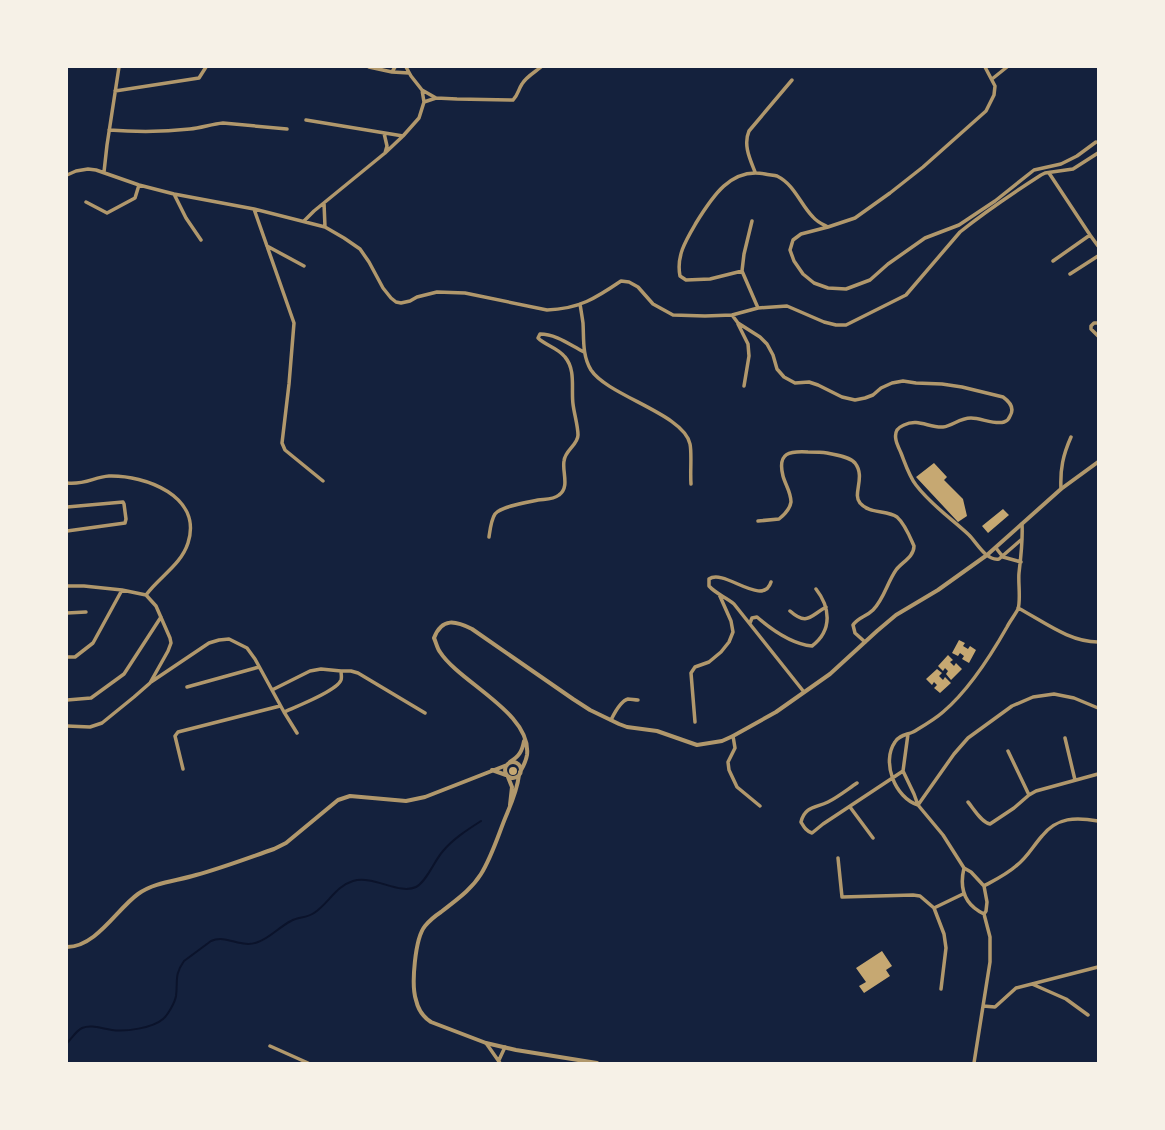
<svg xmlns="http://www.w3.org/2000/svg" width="1165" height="1130" font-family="Helvetica,sans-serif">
<rect width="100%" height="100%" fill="#14213d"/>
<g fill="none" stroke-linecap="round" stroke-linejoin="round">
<path stroke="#0b132b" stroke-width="2" d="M67,1043C72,1038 76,1031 82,1028C92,1024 102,1029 112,1030C125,1032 153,1028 163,1019C168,1015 175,1002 176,996C178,981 174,975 184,961L211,941C227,934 241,949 258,942C270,938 279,927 291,921C298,917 307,918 314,913C328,904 336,886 353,881C374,875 399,895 416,887C427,881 434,861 443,851C453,839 467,830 481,821"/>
</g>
<path fill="#c6a872" d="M934,463L947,477L944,480L963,499L967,516L958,522L916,477Z
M1003,509L1009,515L988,533L982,526Z
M959,640L965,643L963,646L968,649L970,646L976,650L969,663L962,659L964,656L960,653L958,656L952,653Z
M948,655L953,660L950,662L954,666L956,663L962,669L951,680L946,674L948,671L945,668L943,671L938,666Z
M937,669L942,673L939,676L943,680L945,677L951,683L940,693L934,688L937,685L934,682L932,685L926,679Z
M509 771a4 4 0 1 1 8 0a4 4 0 1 1-8 0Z
M882,951L892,966L886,970L890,976L864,993L859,986L866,982L856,968Z"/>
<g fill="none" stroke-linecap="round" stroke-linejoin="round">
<path stroke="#b1986c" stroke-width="3.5" d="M369,67L392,72L409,73
M392,72L395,67
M992,79L1007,67
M422,90L436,98
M115,91L199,78L206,67
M424,102L436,98L457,99L513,100C518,95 518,90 522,84C526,77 535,72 541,67
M306,120L403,136
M109,130C135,132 164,132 190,129C201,128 212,124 223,123L287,129
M384,133L387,146L385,153
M104,172L107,145L119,67
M755,172C750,159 743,145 749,131L792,80
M1049,173L1090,235L1053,261
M67,175L76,171L88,169L96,170L139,185L174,194L254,209L325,227L344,238L360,249L369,262L383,288L391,298L396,302L401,303L410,301L417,297L437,292L465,293L547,310C579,309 596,298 621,281L629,282L638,287L653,304L673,315L705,316L732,315L758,308L787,306L824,322L836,325H846L906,295L960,232C986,211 1013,193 1041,175L1045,173L1073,169L1098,153
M174,194L186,218L201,240
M86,202L107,213L135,198L139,185
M324,203L325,227
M254,209L294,323L289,384L282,443L285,450L323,481
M304,221L314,211L385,153L403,136L419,118L424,102L422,90L411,76L406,67
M752,221L744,254L742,271L758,308
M828,227L801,234L793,240L790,250L794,261L803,274L814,283L828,288L846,289L870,280L888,264L925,238L959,225L995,201L1034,170L1061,164L1077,156L1096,142
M1090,235L1098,246
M267,246L304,266
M742,271L710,279L686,280L680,276C676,256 686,240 696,223C712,197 731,167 765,174C769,175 774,175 777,176C795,185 800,204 813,217C817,222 822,224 828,227L855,218L890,193L923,167L986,111L994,95L995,86L985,67
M1070,274L1098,256
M580,304C581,310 582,316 583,323C584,339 582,355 591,370C608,396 684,414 690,444C692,453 690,473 691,484
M732,315L738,323L760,337L767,344L773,355L777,369L784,377L795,383L809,382L818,385L842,397L855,400L865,398L873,395L881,388L892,383L903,381L916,383L942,384L962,387L1003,397C1010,402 1015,408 1010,416C1009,419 1007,421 1004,422C995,425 981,418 971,418C959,418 953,426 943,427C929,428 918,418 904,425C902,426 899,427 897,430C893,437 898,446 901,453C905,463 909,476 916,485C931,505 952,519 969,535C977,543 986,561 999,559L1022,539
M1098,323H1094L1091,326V329L1098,336
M738,324L748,344L749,356L744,386
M67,483C85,485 94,477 109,476C145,475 203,496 188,543C181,565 159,577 146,595
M1061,489C1060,469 1063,455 1071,437
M67,507L123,502L124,504L126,519L125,523L67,531
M758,521L779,519C784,515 790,509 791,502C791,492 785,484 783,476C777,452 790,451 808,452C815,452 821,452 827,453C835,455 849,456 855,463C866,477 852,494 860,503C869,514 887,510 897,517C905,524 910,537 914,546C914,557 902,562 896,570C887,583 884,599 873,610C866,617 858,617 853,625L855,633L865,642
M1022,524C1023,540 1021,556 1019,573C1018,582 1021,600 1018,609C1015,615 1010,621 1007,627C990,657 969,690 943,712C934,720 923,726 913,732C906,735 899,735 895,742C881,762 895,798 918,805L954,754L968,738L1012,706L1033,697L1054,694L1074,698L1098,708
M489,537C490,530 491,520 495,514C501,506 529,502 538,500C545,499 553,500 559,495C570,487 562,472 564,461C565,450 578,445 578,435C578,426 574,413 573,404C571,389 576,370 565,357C557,347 546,346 538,338L540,334C556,334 570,345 584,352
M996,548L1003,557L1021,562
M771,582C763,608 724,568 709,579V586C716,594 726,597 734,604L804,692
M67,586H84L122,590L146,595L156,606L170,638L171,643L168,651L150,683L134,697L102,723L90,727L67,726
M1018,608C1043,621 1069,642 1098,642
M790,611C807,626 810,616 826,607
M67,613L86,612
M750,623L752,618L757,617C772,630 792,644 812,646C833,630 830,607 816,589
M67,657H75L93,643L122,590
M341,671H351L358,673L425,713
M151,682L209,643L219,640L229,639L247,648L255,659L284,712L297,733
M187,687L259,667
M272,690L310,671L321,669L341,671C341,674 342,677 341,680C337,691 295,707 284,712
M67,700L91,698L124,674L161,617
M611,720C614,714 620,701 628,699C631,699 635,700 638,700
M695,722L691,673L695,667L709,662L721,652L729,642L733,632L731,621L719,594
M908,734L903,771L914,794L918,805L943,835L964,868L971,872L984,886L987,902L986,911L984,914L990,937V962L974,1063
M733,736L735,748L728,762L729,770L737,787L760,806
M1065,738L1075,780
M1008,751L1029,795
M183,769L175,736L178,732L280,706
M857,783C848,789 838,797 828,802C816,808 805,806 801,822C804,827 806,831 812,833L823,824L903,771
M968,802C974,809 981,822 990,824L1014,808L1029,795L1036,791L1098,774
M850,807L873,838
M838,858L842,897L913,895L920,896L934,908L944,934L946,948L941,989
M964,868C959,889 965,905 984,914
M984,886C995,880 1007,874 1016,866C1027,858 1033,846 1042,836C1057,817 1076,817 1098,821
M934,908L963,894
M1032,984L1066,999L1088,1015
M983,1006L995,1007L1016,988L1098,967
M486,1043L500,1063
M270,1046L308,1063
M499,1060L505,1047"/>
<path stroke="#b1986c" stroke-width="4" d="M505 770a8 8 0 1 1 16 0a8 8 0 1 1-16 0Z
M510,762C519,756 522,752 524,741
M492,770L506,775
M520,772C523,767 526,761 527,755C532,713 460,683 440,652C437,648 436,642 434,638C442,617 456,621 472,629L573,699L590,710L619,724L627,727L657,731L697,745L722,741L733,736L776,712L830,674L877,631L896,615L938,590L987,555L1061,489L1098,462
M519,775C517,792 510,806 504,821C497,839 491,858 481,874C471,890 456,900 441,912C435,916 430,920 425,926C415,938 411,985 416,1000C418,1009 423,1017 431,1022L486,1043L516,1050L597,1063
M508,777L512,787L510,805
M67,947C96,947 117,909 138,894C155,882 177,881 196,875C222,868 248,858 274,849L286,843L338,800L350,796L406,801L425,797L507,765"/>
</g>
<rect width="1165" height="1130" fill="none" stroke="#f6f1e7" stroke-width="136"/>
</svg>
